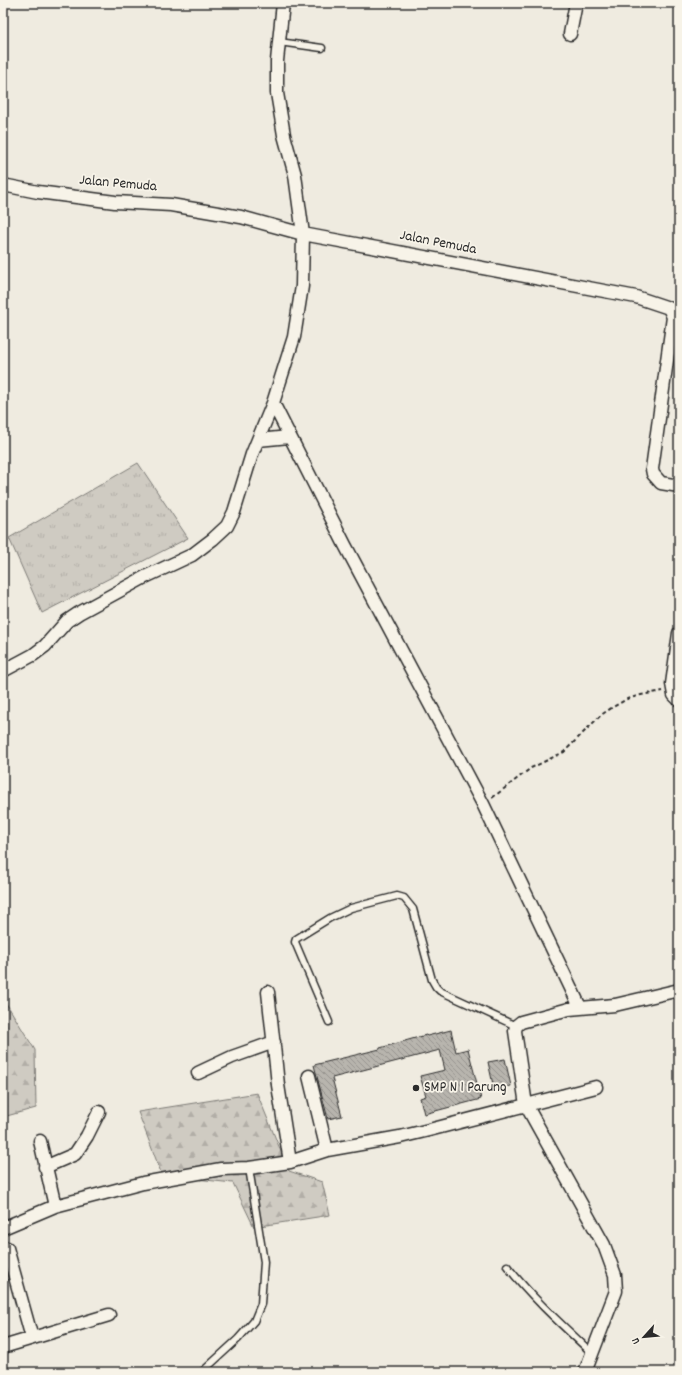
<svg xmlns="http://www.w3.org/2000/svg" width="682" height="1375" font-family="Dekko,sans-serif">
<defs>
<pattern id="grass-tufts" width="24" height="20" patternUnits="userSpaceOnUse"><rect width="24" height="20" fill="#cfcbc2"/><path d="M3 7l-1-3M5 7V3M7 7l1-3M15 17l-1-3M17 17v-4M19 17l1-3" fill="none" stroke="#b2aea7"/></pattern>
<pattern id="forest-firs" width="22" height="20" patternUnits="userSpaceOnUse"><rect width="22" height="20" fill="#cfcbc2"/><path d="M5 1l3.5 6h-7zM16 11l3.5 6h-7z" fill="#b2aea7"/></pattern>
<pattern id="building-back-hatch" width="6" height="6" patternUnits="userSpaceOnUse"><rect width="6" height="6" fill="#b8b5ae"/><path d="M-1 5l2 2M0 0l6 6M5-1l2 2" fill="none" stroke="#96938e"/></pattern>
</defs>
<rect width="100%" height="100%" fill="#efebe0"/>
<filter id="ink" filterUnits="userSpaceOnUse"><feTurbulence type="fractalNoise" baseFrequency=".025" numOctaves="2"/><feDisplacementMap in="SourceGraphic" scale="8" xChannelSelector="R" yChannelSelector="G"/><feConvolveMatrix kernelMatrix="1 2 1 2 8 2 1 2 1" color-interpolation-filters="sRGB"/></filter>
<g filter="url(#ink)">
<path fill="url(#grass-tufts)" stroke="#7d7b76" d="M138,463L188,538L42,613L9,538Z"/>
<path fill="url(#forest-firs)" stroke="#7d7b76" d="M3,998L35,1050L36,1108L3,1117Z
M257,1093L289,1171L322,1182L330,1215L254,1227L233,1183L187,1178L165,1183L138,1112Z"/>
<path fill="url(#building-back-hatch)" stroke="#2b2b2b" d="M451,1030L456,1052L468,1049L481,1099L424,1114L420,1098L426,1096L420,1076L445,1070L440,1050L332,1078L342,1116L328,1119L314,1065L380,1049V1048L426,1035L427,1036Z
M505,1059L511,1086L494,1089L488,1062Z"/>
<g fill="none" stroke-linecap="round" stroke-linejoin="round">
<defs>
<path id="service" d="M279,42L322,48
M329,1022L295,942L296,939L330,918L351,908L397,896L404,898L413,909L432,980L436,987L440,991L516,1026
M507,1266C532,1298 562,1325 592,1353
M202,1372L238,1339L254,1321L261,1304L264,1262L249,1168"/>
<path id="minor" d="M570,34L576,3
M3,185L38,192L115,202L171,205L241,217L303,234L636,297L669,308L673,317L652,469L653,474L661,483L679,486
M273,403L345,545L483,804L580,1007
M258,440L289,437
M679,633L672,684L674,695L679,700
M3,671L33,655L45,646L67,621L79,613L145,577L192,555L213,539L227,526L234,512L252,454L273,403L294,337L302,286L303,234L295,175L284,135L277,93V61L283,3
M268,992L276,1065L278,1085L290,1162
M198,1073L232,1057L274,1042
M309,1076L327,1150
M40,1141L55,1206
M45,1167L75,1154L87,1136L99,1112
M3,1228L55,1206L143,1183L221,1169L249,1168L290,1162L327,1150L400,1137L429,1130L596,1087
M3,1249L7,1248L32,1338
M3,1347L109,1315
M585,1372L616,1291L615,1275L604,1245L526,1105L515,1031L516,1026L521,1022L569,1009L615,1005L679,990"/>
</defs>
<use href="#service" stroke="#2b2b2b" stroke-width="9"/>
<use href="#minor" stroke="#2b2b2b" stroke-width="15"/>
<path stroke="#2b2b2b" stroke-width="2" stroke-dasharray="4 3" stroke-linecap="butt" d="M492,798L531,768L564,752L601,715L613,707L627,699L641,695L663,691"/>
<use href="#service" stroke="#f7f3e8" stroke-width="6"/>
<use href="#minor" stroke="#f7f3e8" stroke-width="12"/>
</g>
</g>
<circle fill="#2b2b2b" stroke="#f7f3e8" stroke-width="1.5" cx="416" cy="1088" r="4"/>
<g text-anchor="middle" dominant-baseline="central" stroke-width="3.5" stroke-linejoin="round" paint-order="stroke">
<g font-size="15" fill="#2b2b2b" stroke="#f7f3e8">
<text transform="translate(118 184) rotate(5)">Jalan Pemuda</text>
<text transform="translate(438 243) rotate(11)">Jalan Pemuda</text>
</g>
<g font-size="15" fill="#2b2b2b" stroke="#f7f3e8" text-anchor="start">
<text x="424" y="1088">SMP N 1 Parung</text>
</g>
</g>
<rect width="682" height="1375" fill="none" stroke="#f7f3e8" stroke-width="16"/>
<rect x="8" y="8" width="666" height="1359" fill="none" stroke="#2b2b2b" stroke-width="1.5" filter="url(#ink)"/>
<g transform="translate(644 1337) rotate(243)" stroke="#f7f3e8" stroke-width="3" paint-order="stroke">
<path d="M0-3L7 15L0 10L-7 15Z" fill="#2b2b2b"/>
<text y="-6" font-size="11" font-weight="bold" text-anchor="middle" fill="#2b2b2b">U</text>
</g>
</svg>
